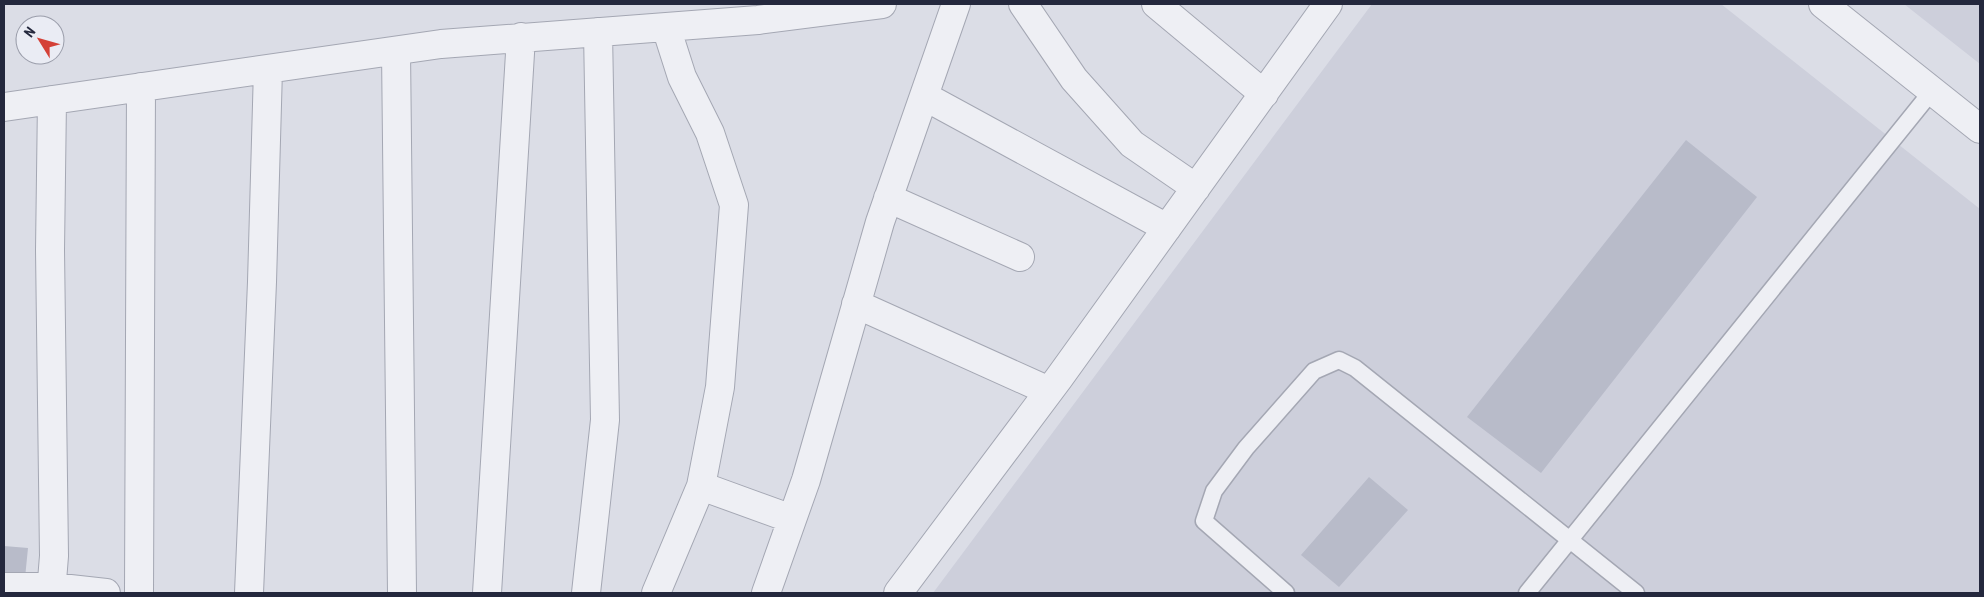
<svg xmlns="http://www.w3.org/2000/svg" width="1984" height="597" font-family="'Roboto Condensed',sans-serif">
<rect width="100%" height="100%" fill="#dbdde6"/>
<path fill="#cdcfdb" d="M1372,4H1721L1980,209V593H933Z
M1904,4H1980V64Z"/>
<path fill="#b8bbc9" d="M1686,140L1757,197L1541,473L1467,417Z
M1369,477L1408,510L1339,587L1301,555Z
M4,546L28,548L25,578L4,576Z"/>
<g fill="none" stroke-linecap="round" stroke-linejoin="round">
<defs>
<path id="lane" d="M1286,593L1204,521L1214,491L1246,448L1314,371L1339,360L1355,368L1636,593
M1527,593L1932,91"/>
<path id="street" d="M1023,4L1074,79L1132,144L1196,188
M1156,4L1264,94
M1823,4L1980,129
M666,27L682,77L710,133L734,205L720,387L701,486L792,519
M396,51L402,593
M924,96L1167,228
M4,107L441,44L758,20L882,4
M888,198L1020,257
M856,304L1049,391
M4,587H52L106,593
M51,593L54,556L50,250L52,100
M139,593L141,87
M249,593L262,282L268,69
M487,593L521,37
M586,593L605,420L598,32
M656,593L701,486
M766,593L806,480L880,222L956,4
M898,593L1059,378L1328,4"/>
</defs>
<use href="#lane" stroke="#a4a7b3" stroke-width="19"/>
<use href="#street" stroke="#a4a7b3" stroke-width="30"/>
<use href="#lane" stroke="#eeeff4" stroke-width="16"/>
<use href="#street" stroke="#eeeff4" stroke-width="28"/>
</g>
<rect width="1984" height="597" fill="none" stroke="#24283d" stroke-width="10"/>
<g transform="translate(40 40) rotate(307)"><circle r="24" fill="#eaecf4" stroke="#9b9eab"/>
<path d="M0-4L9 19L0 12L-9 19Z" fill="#d44037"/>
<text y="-8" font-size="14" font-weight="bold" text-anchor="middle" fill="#24283d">N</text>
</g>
</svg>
